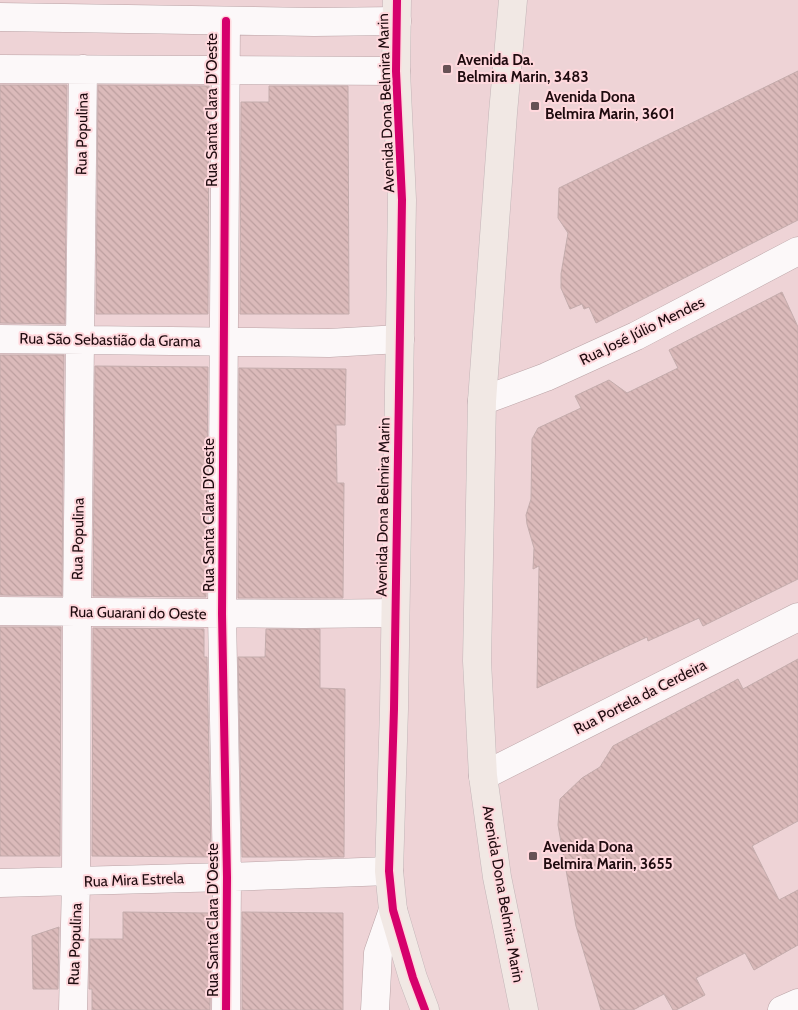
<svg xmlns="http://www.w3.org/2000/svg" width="798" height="1010" font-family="Cabin,sans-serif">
<defs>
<pattern id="building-back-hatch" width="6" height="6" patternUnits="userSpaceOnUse" patternTransform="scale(1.25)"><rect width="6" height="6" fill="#dbbaba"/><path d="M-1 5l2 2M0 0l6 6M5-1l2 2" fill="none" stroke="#bc9f9f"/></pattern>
</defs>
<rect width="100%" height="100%" fill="#eed3d6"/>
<path fill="url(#building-back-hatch)" stroke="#c4acac" d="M798,71V220L596,323L589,307L584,309L582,304L570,309L561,288V274L568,233L558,218L559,188Z
M0,85H67L65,324L0,323Z
M98,85L209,86L208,314H96Z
M269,86H348L349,314H240L241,102H269Z
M782,292L798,327V579L703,626L699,618L648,641L647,637L537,688L539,566L533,569L534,548L527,524L526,515L531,499L532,439L538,428L581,408L575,396L609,380L627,393L678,368L669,350Z
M0,355H64L62,596L0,595Z
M95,366L208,367L206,597L93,596Z
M239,368L346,369L345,425H336L337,483H344L343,598H238Z
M0,627H61L60,856H0Z
M93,628L204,629V657H207L211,857L92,856Z
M266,629H320V688L345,689L344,857H242L238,657H265Z
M798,659V821L752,846L779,900L798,890V945L754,970L745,953L696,978L705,995L676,1010H673L664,994L633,1010H601L576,926L558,825L560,799L582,778L600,767L613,746L738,679L743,689Z
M123,912L211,913L210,1010H92V989H89L90,939H123Z
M242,912L343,913V1010H242Z
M59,927L58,989H33L32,936Z"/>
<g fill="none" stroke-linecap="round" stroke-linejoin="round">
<defs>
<path id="minor" d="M0,17L314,22L397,21
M226,21L222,614L227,877L226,1010
M0,69L396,71
M0,339L329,343L400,339
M482,401L546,377L636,336L798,251
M0,611L304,614L395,613
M483,776L798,617
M0,883L227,877L389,871
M73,1010L76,882L77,612L83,69
M375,1010L378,953L393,910
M782,1010L798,1003"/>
<path id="primary" d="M397,0L396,71L402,200L394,709L389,871L393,910L413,978L425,1010
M513,0L503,113L482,401L477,661L483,776L497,877L524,1010"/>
</defs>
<use href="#minor" stroke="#baa3a6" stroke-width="29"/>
<use href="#primary" stroke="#c3b5b8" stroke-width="29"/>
<use href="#minor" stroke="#fcf8f9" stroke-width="28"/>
<use href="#primary" stroke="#f1e8e4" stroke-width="28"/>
<defs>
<path id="cycleway" d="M397,0L396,71L402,200L394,709L389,871L393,910L413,978L425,1010
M226,21L222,614L227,877L226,1010"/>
</defs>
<use href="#cycleway" stroke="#ffd8dd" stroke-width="11"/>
<use href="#cycleway" stroke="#d6006c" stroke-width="8"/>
</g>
<g fill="#675155" stroke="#ffd8dd" stroke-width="2">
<rect x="442" y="64" width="10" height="10" rx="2.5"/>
<rect x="530" y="101" width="10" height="10" rx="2.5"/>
<rect x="528" y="851" width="10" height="10" rx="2.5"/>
</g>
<g text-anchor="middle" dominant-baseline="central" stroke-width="4" stroke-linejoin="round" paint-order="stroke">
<g font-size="15" font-weight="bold" fill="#1f0b0f" stroke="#ffd8dd" text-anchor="start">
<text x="457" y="60">Avenida Da.<tspan x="457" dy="17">Belmira Marin, 3483</tspan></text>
<text x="545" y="97">Avenida Dona<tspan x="545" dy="17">Belmira Marin, 3601</tspan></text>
<text x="543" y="847">Avenida Dona<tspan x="543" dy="17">Belmira Marin, 3655</tspan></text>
</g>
<g font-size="15" fill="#1f0b0f" stroke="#ffd8dd">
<text transform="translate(386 103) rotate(-92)">Avenida Dona Belmira Marin</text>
<text transform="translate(212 110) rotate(-90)">Rua Santa Clara D'Oeste</text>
<text transform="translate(82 134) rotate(-89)">Rua Populina</text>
<text transform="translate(642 331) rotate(-26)">Rua José Júlio Mendes</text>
<text transform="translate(110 340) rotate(1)">Rua São Sebastião da Grama</text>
<text transform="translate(383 507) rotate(-89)">Avenida Dona Belmira Marin</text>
<text transform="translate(209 515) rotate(-90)">Rua Santa Clara D'Oeste</text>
<text transform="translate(78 539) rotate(-89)">Rua Populina</text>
<text transform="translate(138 613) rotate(1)">Rua Guarani do Oeste</text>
<text transform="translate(640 697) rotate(-27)">Rua Portela da Cerdeira</text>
<text transform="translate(134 880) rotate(-2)">Rua Mira Estrela</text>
<text transform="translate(503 894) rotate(80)">Avenida Dona Belmira Marin</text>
<text transform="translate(213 920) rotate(-90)">Rua Santa Clara D'Oeste</text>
<text transform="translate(75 944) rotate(-88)">Rua Populina</text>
</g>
</g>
</svg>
